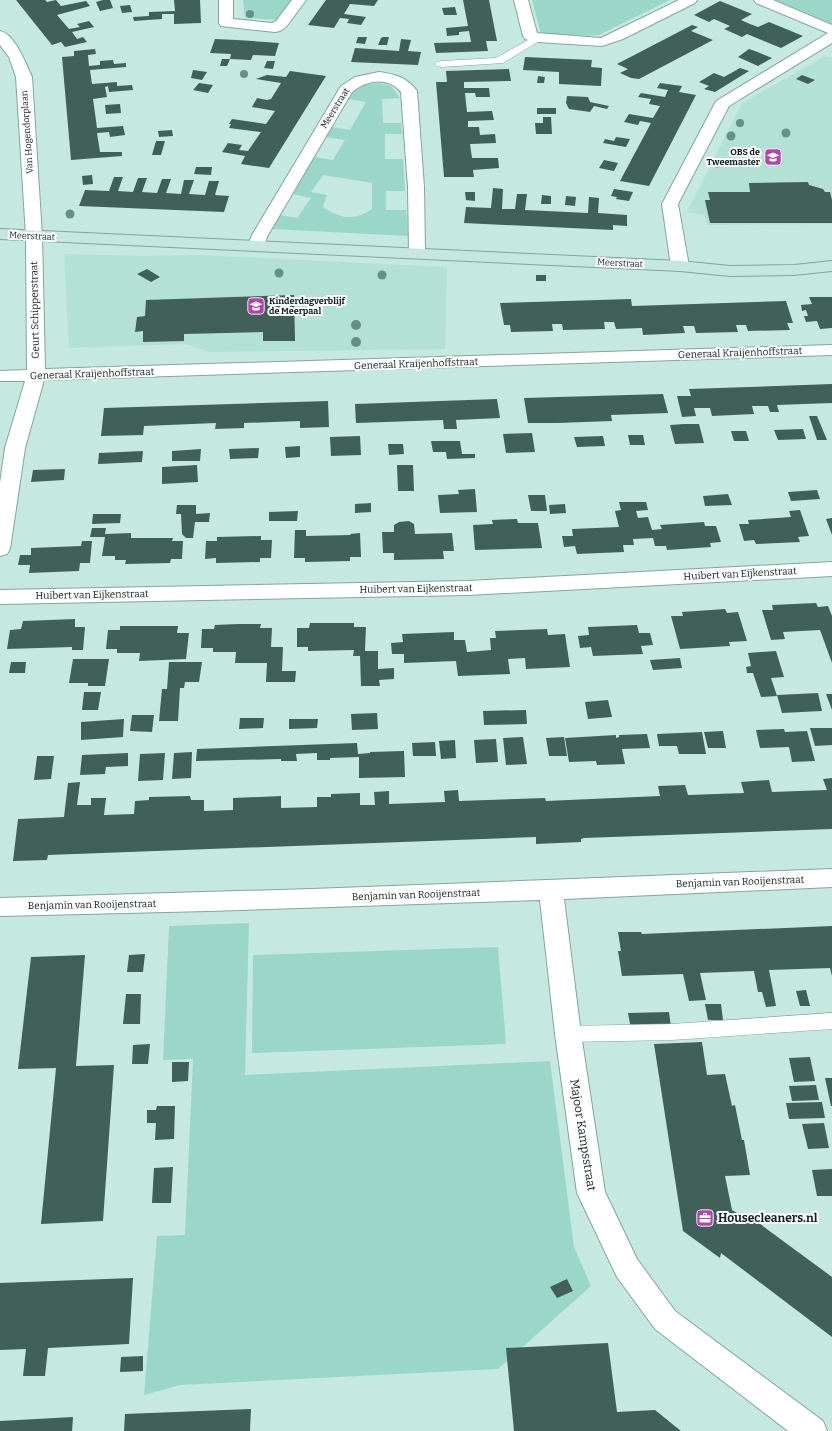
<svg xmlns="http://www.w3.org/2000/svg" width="832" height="1431" font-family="Bitter,serif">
<rect width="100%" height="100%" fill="#c5e9e0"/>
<path fill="#b3e1d6" d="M825,56L832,58V224L707,225L704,215L687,212L742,103Z
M64,254L142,256L200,255L447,267L445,349L209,352L186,344L69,348Z"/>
<path fill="#9ad7c9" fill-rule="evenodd" d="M243,0H295L282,20L245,18Z
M532,0H670L599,35L547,37L541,34Z
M772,0H832V26L822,21Z
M379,83L391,86L400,98L382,99L383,123H401L402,134H385V159H403L405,191H386V210H406L408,236L271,229L279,215L297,218L311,198L293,194L314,157L333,160L345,140L326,137L332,127L350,130L366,102L348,99L356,88L369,84ZM323,175L372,183V209C355,221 340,219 323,207L327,195L311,192Z
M249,923L245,1075L550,1061L574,1247L591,1286L498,1369L180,1385L144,1395L157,1236L185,1235L193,1059L163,1060L169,926Z
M498,947L506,1044L252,1053L253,955Z"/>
<path fill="#406059" d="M16,0H45L47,2L56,0L61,6L86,1L90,6L57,15L69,29L80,27L77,24L89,21L94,27L72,32L77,39L83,37L87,42L65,47L61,42L52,45Z
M103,0H110L113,8L100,11L96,2Z
M174,0H200L201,23L174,24V14H162V19L134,21L133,17L149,16V12L175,11Z
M326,0H378L374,6L350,4L344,14L366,17L361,25L347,23L349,19L340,18L334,28L308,25Z
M463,0H489L497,41H486L488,51L436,53L434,43L471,42L469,31L459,32V35L447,36L446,28L468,26Z
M720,1L752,14L741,20L750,24L758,27L769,22L803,36L781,48L747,34L742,37L724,29L730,26L714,19L709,22L694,15Z
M130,5L132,12L122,13L120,6Z
M455,7L457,15H444L442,8Z
M692,25L698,27L691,31L713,40L639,79L631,78L620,73L628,69L617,64Z
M358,37H367L365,44L356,43Z
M383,37H389L387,45H378L381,38Z
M215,39L237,40L279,43L275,56L253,55L251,60L230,59L231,54L210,53Z
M401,39L411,40L408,51L421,52L418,65L351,62L355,48L399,51Z
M95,49L96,54L88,55L89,66L100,65V61L113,60L114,64L126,63V67L90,70L92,84L117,82V86L132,85L133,90L109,92L108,86L105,87L107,97L93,99L97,128L123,126L125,135L110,137L109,132L97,133L100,152H122V156L71,160L62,57L74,56V51Z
M749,49L755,51L772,58L758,66L738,57Z
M525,57L592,60L591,67L602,68L601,86L559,84V72L523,70Z
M222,59H230L227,66H220Z
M267,61H275L273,69L264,68Z
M740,68L749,71L715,92L704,89L709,86L699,82L714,73L724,77Z
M509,69L511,81L464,82V88H489L490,97H476L475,93H465L467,112L492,111L494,120L468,121V127H479L480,135L495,134L496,143L470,144L472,158H498L499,168L473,170L474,177H444L436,82H447L446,71Z
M193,70L207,72L202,80L191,78Z
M290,71L326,76L269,168L241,164L245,156L222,152L228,143L242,145L239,150L248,151L261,132L229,128L231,124H229L232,119L266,124L275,111L252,107L257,98L267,100L271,99L281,83L256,79L267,75L286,77Z
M802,75L815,80L808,84L796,79Z
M538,76L545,77L544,83H537Z
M199,83L213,85L208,93L193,90Z
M660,83L682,86L679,92L696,95L649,186L620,181L651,123L640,121L638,125L624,122L629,114L653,118L660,106L649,104L651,99L638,97L641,93L665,97L668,90L657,88Z
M567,96L588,97L590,102L609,106L607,109L594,106L590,112L569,109L566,103Z
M120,104L121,113L106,114L105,105Z
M537,108H556V114H537Z
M543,117H551L552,134H536L535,123H543Z
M172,130L173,136L159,137L158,131Z
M616,137L630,139L626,147L603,143L605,139L614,141Z
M156,141H165L161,155H152Z
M604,160L618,163L614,171L599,168Z
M196,167H212L211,175L194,174Z
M92,175L93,184L83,185L82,176Z
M114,177H123L118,191L133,192L138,178H147L142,192L157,193L162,179H171L166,193L181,194L184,180H194L189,194L205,195L209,181H219L215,195L229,196L224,212L79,206L85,190L109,191Z
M808,182L809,185L823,189L825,192H830L832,200V223H710L705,200H710L708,192H750L749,183Z
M493,188L503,189L502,209H515L517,194H527L525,210L588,213L589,197L599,198L598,213L627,215V226L613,225V230L464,223L466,207L491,208Z
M614,189L633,192L629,201L616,199L617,197L611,196Z
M465,192H475V201L466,200Z
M542,195L551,196V204H541Z
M566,196L576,197L575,206L565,205Z
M147,269L160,277L151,282L137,274Z
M536,275H546V281H536Z
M294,295L295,341H263V332L184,334V341L143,342V331L135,332L137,317L145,316L146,300Z
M809,297H832V328L820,329L817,321L806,322L804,316H808L806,310L802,311L801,305L812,304Z
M631,299L632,306L786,301L793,323H787L790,330L748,331L746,325H736L738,332L696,333L694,326H683L685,333L643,335L642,328L616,329L614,322H604L605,329L563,330L562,324H552L553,331L511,332L510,325H504L500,303Z
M832,384V403L777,405L779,412H770L768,406H752L754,414L712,416L710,408H694L696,416L682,417L677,396H691L689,389Z
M663,394L668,413L611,415L612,421L557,423H528L524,398Z
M497,399L500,418L456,420L457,429H444L443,420L356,423L355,404Z
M328,401L329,427L300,428V421L244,423V428L215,429L216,423L144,426L143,435L101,436L104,408Z
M809,416H817L827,440H817Z
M684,424H699L704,443L675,444L670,425Z
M803,429L806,439L778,440L774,430Z
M731,431H746L749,441H734Z
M532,433L535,452L506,453L503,434Z
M628,435H643L645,445H630Z
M360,436L361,455L331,456L330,437Z
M603,436L605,446L577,447L574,437Z
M431,441H460L462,454H475V458L447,459L446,452H433Z
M388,444H403L404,454L389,455Z
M300,446V457L286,458L285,447Z
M259,448L258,458L230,459L229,449Z
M201,449L200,461H172V451Z
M143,451L142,462L98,464L99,453Z
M197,465L198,482L162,484V467Z
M397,465H413L414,491H398Z
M65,469L64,480L31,482L33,470Z
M475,489L477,512L440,513L438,495L459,494L458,490Z
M817,490L820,499L791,501L788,492Z
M728,494L732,505L705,506L703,496Z
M528,495H545L547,511H531Z
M619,502H646L648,510L636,511L638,518L648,517L652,530L662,529L660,525L704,522L705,526H716L721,542L710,543L711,547L667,550L666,546H655L653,538L633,539L634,545H623L624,552L600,553L577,554L575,546L564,547L562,536H573L572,529L619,527L615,511L621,510Z
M371,503V512L355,513V504Z
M565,504L566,513L550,514L549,505Z
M177,505H196V514L210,513L209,522H195L193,538H186L182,534L181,514H176Z
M800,510L809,536L798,537L800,542L756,544L754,540L744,541L739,524H749L748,520L791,517L789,511Z
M298,511L297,521H269V512Z
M93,514H121L120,523L92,524Z
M832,518V535L826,519Z
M517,519L518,523H538L542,548L475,550L473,525L493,524L492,520Z
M409,521L414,524L415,534L452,533L454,551H443L444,559L394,560V553H383L382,532H394V525L399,522Z
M92,528H106L105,534L131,533V538H173L172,541H183L182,559H171L170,563L125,564L126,560H115V556H102L105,537H90Z
M295,530H306V536L351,535L350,534L360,533L361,557H350V561L305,562V558H294Z
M261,536V540H272L271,558H260V562L216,563V558L205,559L206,541H217V537Z
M82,541H92L90,563H80L79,571L29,573L30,565H18L20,555H31V548L81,546Z
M816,603L818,607L828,606L832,616V663L820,630L783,632L785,639L771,640L762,610H773L772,605Z
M725,609L727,613L738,612L747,641L729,642L730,646L680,649L671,616H683L682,612Z
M75,619V627H85L83,650H72V647L7,649L10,630L21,629L23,621Z
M310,623H354V627H366L365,651H378V669L394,668V679L379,680L380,686H361L360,656H353L354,650L308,651V647H297V628H309Z
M238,624H261L260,628H272L271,647H283L282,671H296L295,682H266L267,663H235L236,652H213V648H201L202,629H214L215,625Z
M637,625L639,633H650L653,645L641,646L643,654L593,656L591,647L580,648L578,636L589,635L588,627Z
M120,626H178L177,633H189L186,659L139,661L140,653H117V649H106L108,630H120Z
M547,629L548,635L565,634L570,667L526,669L525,658L508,659L510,674L458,676L456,661L404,663V654H392L391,643L403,642L402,634L454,632V640H465L467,652L491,650L490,638H496L495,631Z
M776,651L784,677L771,678L777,696L761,697L753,673H747L746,667L751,666L748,653Z
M680,658L682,668L653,670L650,660Z
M73,659H109L105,686H88V683H69Z
M11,662H26L25,673H9Z
M169,662H202L199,682H185L184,688H180L178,721H159L162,689H167Z
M84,692H101L98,710H82Z
M818,693L822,711L782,713L777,695Z
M826,694H832V710Z
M608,700L612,717L588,719L585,702Z
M526,710L527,724L484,725L483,711Z
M377,713L378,729L352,730L351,714Z
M132,715H154L152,732L130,731Z
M240,718H264L263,728L239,729Z
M124,719L123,737L81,740V722Z
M289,719H318L317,728L289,729Z
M810,728H832V745L815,746Z
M784,729L785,732L807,731L815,761L792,762L789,747L760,748L756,730Z
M723,731L726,748H708L704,732Z
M702,732L706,754H679L677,746H659L657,734Z
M647,734L650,748L622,749L625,764L597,765L596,761L569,762L565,738L616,735V738L619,737V735Z
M523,737L527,764L506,765L503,738Z
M564,737L567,756H549L546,738Z
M496,739L498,762L476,763L474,740Z
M455,740L456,758L441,759L439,741Z
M435,742L436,756H413L412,743Z
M357,743L358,754L370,753V752L404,751L405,777L359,778V757L330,758V760H317V753L296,754L297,761H281V759L196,761L197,749Z
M192,752L191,778L172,779L174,753Z
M128,753V766L106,767L105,774L80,775L82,755Z
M165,753L163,780L138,781L140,754Z
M37,756H54L51,779L34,780Z
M832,778V829L584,838L581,839V842L536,844V837L102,853L48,855L47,860L13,861L18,819L64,817L68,783L80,782L77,805H91V798H106L104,815L134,814L135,801L149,800V797L190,796L191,800H204V811L233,810V798L281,796V808L317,807V797H331V794L360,793V805H375L374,792L389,791V804L444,802H445L444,791L458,790L459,801L545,798L546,801L660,796L658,786L685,785L688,795L744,793L741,782L769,780L772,792L827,790L823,779Z
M832,926V976L830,968L769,970L776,1006L766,1007L762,992H758L754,971L700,973L706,1000L689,1001L683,974L622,976L618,951H621L618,932H641L642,934Z
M145,954L143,972H127L129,955Z
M85,955L76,1066L114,1065L103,1221L41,1224L56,1068L18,1069L31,957Z
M806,990L810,1006H800L796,991Z
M126,994H141L140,1024H123Z
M705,1004H721L723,1020H708Z
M669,1012L671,1027L631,1029L628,1013Z
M702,1042L707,1075L725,1074L732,1106L735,1105L742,1140H744L750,1175L725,1176L732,1210L750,1221L752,1218L832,1277V1337L721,1253L720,1258L683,1231L654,1044Z
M150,1044L148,1064H132L133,1045Z
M810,1057L815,1081L794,1082L789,1058Z
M172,1062H189L188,1081L172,1082Z
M825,1078H832V1106H831Z
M816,1085L819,1100L792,1101L789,1086Z
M822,1102L825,1118L789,1119L786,1103Z
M157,1106H175L174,1139L155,1140L156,1123H147V1110H156Z
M824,1123L829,1148L808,1149L802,1124Z
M173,1167L171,1203H152L154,1168Z
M832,1169V1196H817L812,1170Z
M133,1278L129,1344L48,1348L45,1376H23L26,1349L0,1350V1283Z
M567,1279L573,1291L557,1298L550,1287Z
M608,1343L617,1412L655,1410L681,1431H514L506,1348Z
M143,1356V1371L120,1372L121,1357Z
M251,1409L250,1431H124L125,1414Z
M73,1417L72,1431H0V1421Z"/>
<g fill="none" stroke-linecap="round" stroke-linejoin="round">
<defs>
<path id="lane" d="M537,35L541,36L543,38L541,40L503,63L441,67L437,66L435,64L437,62L441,61L496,58Z
M832,1013V1029L672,1040L568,1042L561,1040L558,1034L561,1028L568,1026L672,1024Z"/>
<path id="street" d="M219,0H233V19L272,23L276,21L292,0H306L286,27L280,31L275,32L221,26L219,23Z
M514,0H528L537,33L601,38L679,0H697L695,3L623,39L602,46L537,42L525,39L523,36Z
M754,0H773L832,25V43L729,106L678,204L689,266L686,270L680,271L674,270L671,266L662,204L715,103L718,100L828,33L756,3Z
M0,31C15,34 26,64 32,77L42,236L45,369L832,345V355L44,380L25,448L10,549L7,554L0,556V483L5,448L25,381H0V371L27,370L26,236L16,77L9,57L0,45Z
M379,72C394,74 407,77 417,91L424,187L425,253L423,257L417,258L411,257L409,253L408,187L401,92C388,76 366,80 352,92L268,235L262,249L256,250L250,249L248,245L252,235L341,86L355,77Z
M832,562V576L468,595L0,604V590L468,581Z
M832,869V887L564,899L581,1034L605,1192L637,1259L675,1311L823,1421L827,1431H788L655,1329L617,1277L577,1193L555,1034L540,900L208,911L0,916V898L312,889Z"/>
<path id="secondary" d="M0,229L680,261L730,266L794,265L832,261V271L794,275L730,276L680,271L0,239Z"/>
</defs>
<use href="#lane" stroke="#83a59d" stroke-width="1"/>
<use href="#street" stroke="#83a59d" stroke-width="2"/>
<use href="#secondary" stroke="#83a59d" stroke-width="2"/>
<use href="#lane" fill="#fff" fill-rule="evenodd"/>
<use href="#street" fill="#fff" fill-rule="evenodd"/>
<use href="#secondary" fill="#c6e6e0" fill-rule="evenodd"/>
</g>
<g fill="#669087">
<circle cx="250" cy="14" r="4"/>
<circle cx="244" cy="74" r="4"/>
<circle cx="740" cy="123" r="4"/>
<circle cx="786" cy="133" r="4.5"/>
<circle cx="731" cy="136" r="4.5"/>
<circle cx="717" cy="163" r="4.5"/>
<circle cx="70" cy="214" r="4.5"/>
<circle cx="279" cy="273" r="4.5"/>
<circle cx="382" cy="275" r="4.5"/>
<circle cx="356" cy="325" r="5"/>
<circle cx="356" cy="342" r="5"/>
</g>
<defs>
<symbol id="school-square" viewBox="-11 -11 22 22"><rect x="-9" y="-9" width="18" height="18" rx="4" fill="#ae47ab" stroke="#fff"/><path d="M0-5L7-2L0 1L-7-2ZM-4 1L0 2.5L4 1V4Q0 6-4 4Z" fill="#fff"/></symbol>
<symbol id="office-square" viewBox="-11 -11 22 22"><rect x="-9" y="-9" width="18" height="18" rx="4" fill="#ae47ab" stroke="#fff"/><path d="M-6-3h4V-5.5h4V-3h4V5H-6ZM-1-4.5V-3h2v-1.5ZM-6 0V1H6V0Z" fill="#fff"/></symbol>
</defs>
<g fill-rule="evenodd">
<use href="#school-square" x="763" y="147" width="20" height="20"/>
<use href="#school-square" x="246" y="296" width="20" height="20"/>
<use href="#office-square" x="695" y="1208" width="20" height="20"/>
</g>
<g text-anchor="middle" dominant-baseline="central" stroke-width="4" stroke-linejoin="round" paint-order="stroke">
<g font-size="9" fill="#12201c" stroke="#fff">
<text transform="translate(335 108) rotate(-58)">Meerstraat</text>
<text transform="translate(27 132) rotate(-94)">Van Hogendorplaan</text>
<text transform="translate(32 236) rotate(3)">Meerstraat</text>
<text transform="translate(620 263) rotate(3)">Meerstraat</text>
</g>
<g font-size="9" font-weight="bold" fill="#12201c" stroke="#fff" text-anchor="end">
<text x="760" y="152">OBS de<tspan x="760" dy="10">Tweemaster</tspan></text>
<text x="269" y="301" text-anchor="start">Kinderdagverblijf<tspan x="269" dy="10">de Meerpaal</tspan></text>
</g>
<g font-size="10" fill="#12201c" stroke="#fff">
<text transform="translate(35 310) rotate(-91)">Geurt Schipperstraat</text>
<text transform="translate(740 353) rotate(-2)">Generaal Kraijenhoffstraat</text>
<text transform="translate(416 364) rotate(-2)">Generaal Kraijenhoffstraat</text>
<text transform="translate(92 374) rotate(-2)">Generaal Kraijenhoffstraat</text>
<text transform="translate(740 574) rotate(-3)">Huibert van Eijkenstraat</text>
<text transform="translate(416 589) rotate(-1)">Huibert van Eijkenstraat</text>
<text transform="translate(92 595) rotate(-1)">Huibert van Eijkenstraat</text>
<text transform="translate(740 882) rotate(-2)">Benjamin van Rooijenstraat</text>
<text transform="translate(416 895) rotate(-2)">Benjamin van Rooijenstraat</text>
<text transform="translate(92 905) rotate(-1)">Benjamin van Rooijenstraat</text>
</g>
<g font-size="12" fill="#12201c" stroke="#fff">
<text transform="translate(583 1135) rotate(81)">Majoor Kampsstraat</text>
</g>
<g font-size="12" font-weight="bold" fill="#12201c" stroke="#fff" text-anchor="start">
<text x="718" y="1218">Housecleaners.nl</text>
</g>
</g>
</svg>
